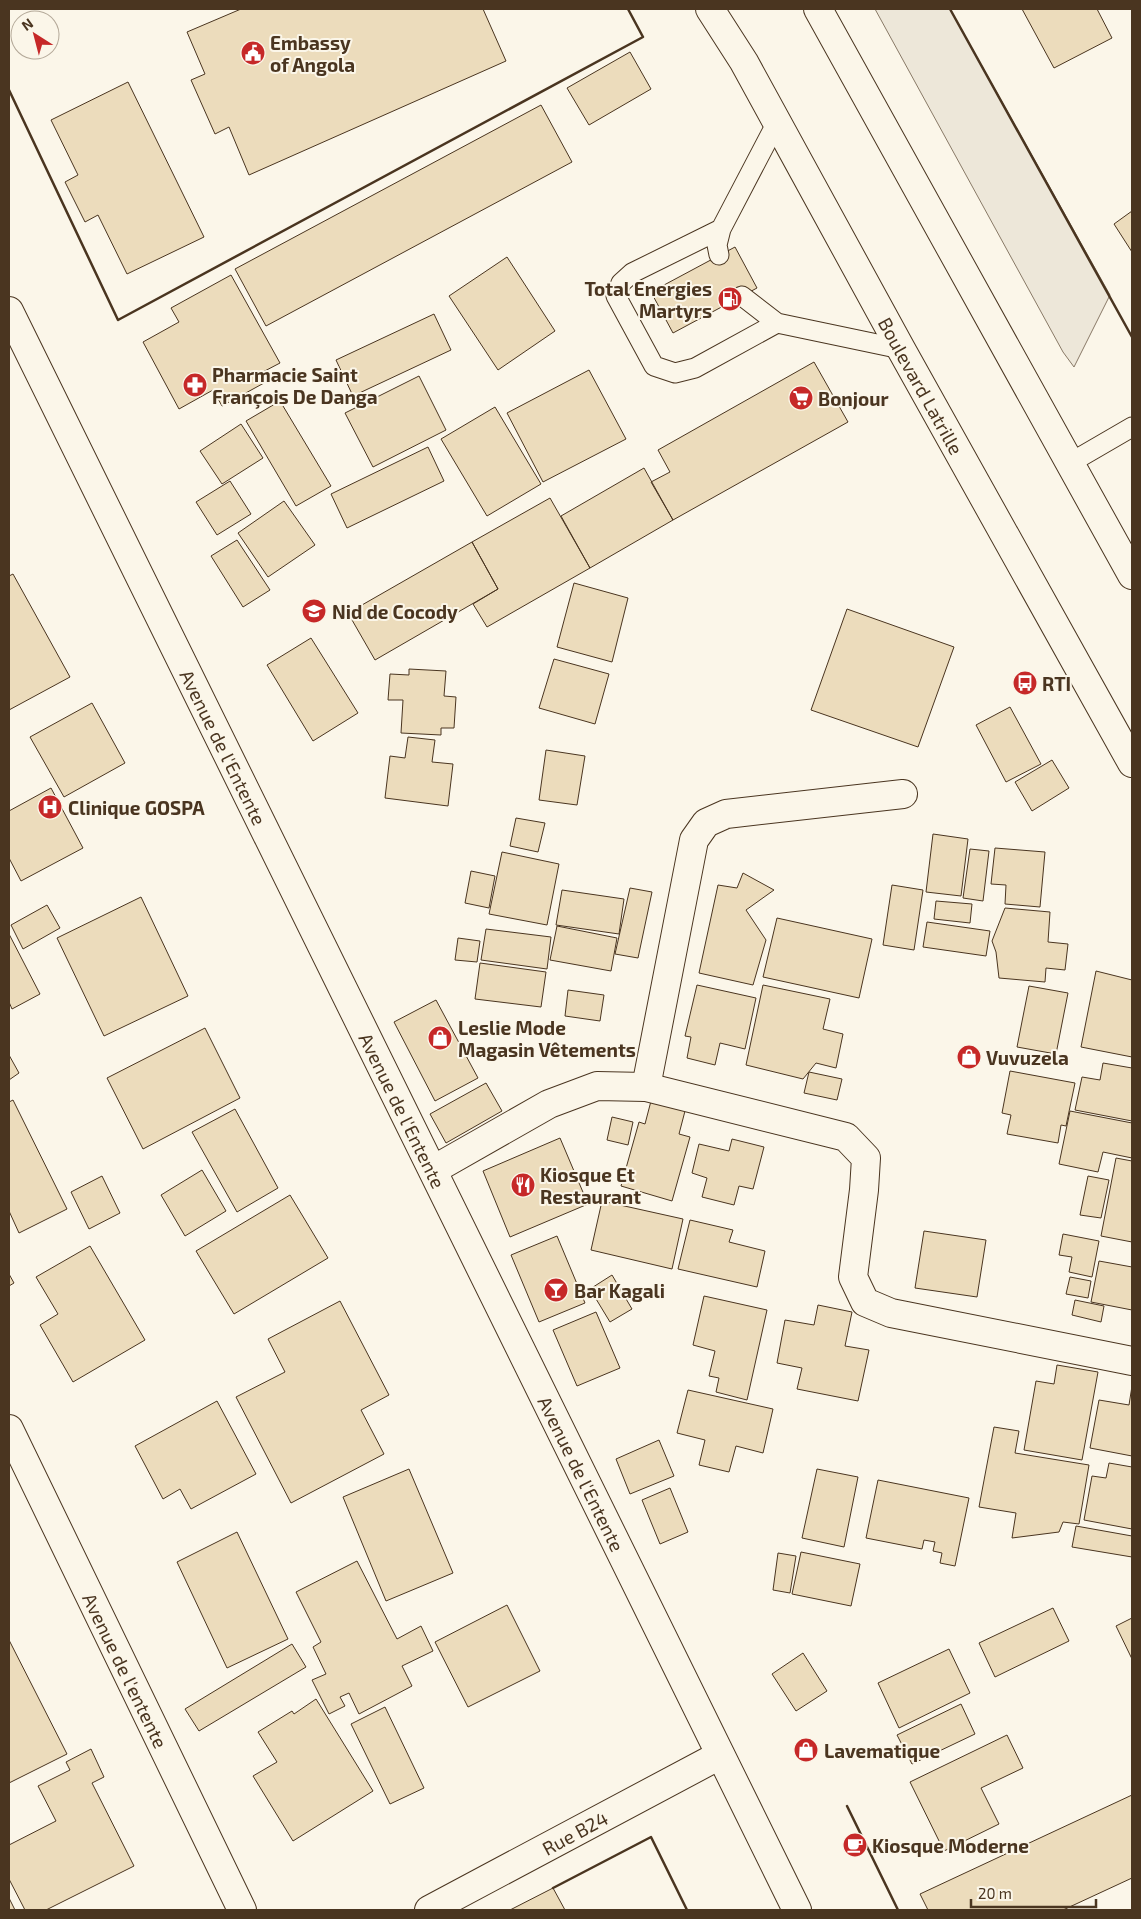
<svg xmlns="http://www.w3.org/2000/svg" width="1141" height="1919" font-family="'Exo 2',sans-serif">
<rect width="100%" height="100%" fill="#fbf6e9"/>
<path fill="#ede7d9" stroke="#887966" d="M875,9H950L1110,295L1074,367L1063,352Z"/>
<path fill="#ecdcbc" stroke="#4a3520" d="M241,9H483L506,61L249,175L229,127L215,134L191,80L205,74L187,32Z
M1022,9H1097L1112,38L1054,68Z
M630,52L651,89L589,125L567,88Z
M128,82L204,237L127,274L98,215L85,222L65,182L78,175L51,120Z
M541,105L572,162L266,326L235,269Z
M1132,211V252L1114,224Z
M735,247L757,288L673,333L651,292Z
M507,257L555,331L498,370L449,296Z
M231,275L280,363L259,374L264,383L222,406L213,390L179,409L143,342L179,322L171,308Z
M434,314L451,350L353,396L336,360Z
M814,362L848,422L673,520L651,482L670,472L658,450Z
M589,370L626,439L543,482L507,413Z
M419,376L446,430L373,467L345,413Z
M280,401L331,486L296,506L246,421Z
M495,407L541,484L487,516L441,439Z
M241,424L263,458L222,484L200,451Z
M428,447L444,481L347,528L331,494Z
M644,468L673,520L590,568L561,516Z
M230,481L251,514L217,535L196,502Z
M550,498L590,568L487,627L473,604L498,589L472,542Z
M284,501L315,545L268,577L238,533Z
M237,540L270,590L243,607L211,556Z
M472,542L498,589L375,660L348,613Z
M13,574L70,677L9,710V576Z
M574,583L628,598L612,662L557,647Z
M847,609L954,647L918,747L811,710Z
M311,638L358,713L313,741L267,665Z
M554,659L609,674L595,724L539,708Z
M409,669L446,671L444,696L456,697L454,728H441V735L401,733L403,700H388L390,674L409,675Z
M92,703L125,763L64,797L30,737Z
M1010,707L1041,764L1006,782L976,725Z
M408,737L435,740L432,762L453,764L448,806L385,798L390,756L405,758Z
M546,750L585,756L577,805L539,800Z
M1052,760L1069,788L1032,811L1015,782Z
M51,788L83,848L21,881L9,858V811Z
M516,818L545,823L538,852L510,846Z
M933,834L968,839L961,896L926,892Z
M995,848L1045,852L1040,907L1005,904L1006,885L991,884Z
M970,849L989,851L983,901L963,898Z
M502,852L559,864L547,925L489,914Z
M471,871L495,876L489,908L465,903Z
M743,873L774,890L746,910L766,940L753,985L699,973L718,885L737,888Z
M892,885L923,890L914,950L883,945Z
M630,888L652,892L638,958L615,954Z
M562,890L624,899L619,934L556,925Z
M141,897L188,996L104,1036L57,938Z
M936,901L972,904L970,923L934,919Z
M47,905L60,928L23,949L11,925Z
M1005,908L1050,912L1048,942L1068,944L1065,970L1046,968L1045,982L999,978L996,952L992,941Z
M777,918L872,939L859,998L763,977Z
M927,922L990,931L986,956L923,947Z
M557,926L617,938L611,971L550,960Z
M486,929L551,937L547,969L481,960Z
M9,934L40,994L12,1009L9,1002Z
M458,938L480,941L477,962L455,960Z
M480,963L546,972L541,1007L475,999Z
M1096,971L1132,980V1057L1081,1047Z
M697,985L756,998L745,1049L720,1043L715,1065L687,1058L691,1037L685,1036Z
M763,985L830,999L823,1029L843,1034L836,1068L816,1063L803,1079L746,1065Z
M1029,986L1068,993L1056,1054L1017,1047Z
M568,990L604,995L600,1021L565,1016Z
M436,1000L478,1078L435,1101L394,1022Z
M205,1028L240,1098L143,1149L107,1078Z
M9,1055L19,1073L9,1080Z
M1103,1063L1132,1068V1121L1075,1110L1082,1077L1100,1080Z
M1010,1071L1075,1083L1066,1126L1061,1125L1058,1143L1007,1134L1011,1115L1002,1113Z
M809,1072L842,1079L837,1100L804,1093Z
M486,1083L502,1111L446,1143L430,1114Z
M13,1100L67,1209L19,1233L9,1211V1102Z
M651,1101L685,1111L679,1134L690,1137L672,1201L621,1186L639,1122L645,1124Z
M235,1109L278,1188L237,1212L192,1132Z
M1070,1111L1132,1123V1158L1103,1152L1098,1172L1059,1164Z
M612,1117L633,1122L628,1145L607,1140Z
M560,1138L588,1204L510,1237L483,1171Z
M732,1139L764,1147L753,1189L739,1186L734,1205L702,1197L707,1178L692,1173L699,1144L729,1151Z
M1116,1158L1132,1161V1242L1101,1236Z
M202,1170L226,1211L185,1236L161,1195Z
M102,1176L120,1213L89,1229L71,1192Z
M1088,1176L1109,1180L1101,1218L1080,1215Z
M290,1195L328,1258L234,1314L196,1251Z
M602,1201L683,1219L672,1269L591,1250Z
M690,1220L733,1230L729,1242L765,1251L757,1287L678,1269Z
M924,1231L986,1240L977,1297L915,1288Z
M1063,1234L1099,1241L1092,1277L1069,1272L1072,1257L1059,1255Z
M557,1236L585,1303L539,1322L511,1255Z
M90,1246L145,1340L73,1382L40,1325L58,1314L36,1277Z
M1099,1261L1132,1267V1310L1091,1302Z
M9,1274L14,1283L9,1286Z
M612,1275L632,1309L610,1322L590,1289Z
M1070,1277L1091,1281L1088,1298L1066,1294Z
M704,1296L767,1310L747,1400L716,1392L719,1378L709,1376L715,1351L693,1345Z
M1075,1300L1104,1306L1101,1322L1072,1315Z
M340,1301L389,1395L361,1410L384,1454L291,1503L236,1397L285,1372L268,1339Z
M818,1305L852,1312L845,1346L869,1350L858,1401L797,1389L802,1368L777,1363L785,1320L814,1325Z
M596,1312L620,1368L577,1386L553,1330Z
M1057,1365L1098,1372L1082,1460L1024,1450L1036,1381L1054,1384Z
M1132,1386V1456L1090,1448L1099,1400L1129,1405Z
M688,1390L773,1409L763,1453L736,1446L729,1472L699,1465L705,1440L677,1433Z
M217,1401L256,1474L191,1509L180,1489L163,1499L135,1446Z
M994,1427L1019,1431L1015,1453L1089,1465L1079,1524L1063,1522L1059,1532L1012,1538L1016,1513L979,1507Z
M659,1440L674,1476L630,1494L616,1459Z
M1109,1463L1132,1467V1529L1084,1520L1092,1476L1106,1478Z
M409,1469L453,1573L386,1601L343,1497Z
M817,1469L858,1477L844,1547L802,1538Z
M878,1480L969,1498L955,1566L940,1563L942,1553L933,1551L935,1542L924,1540L922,1549L866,1538Z
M670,1488L688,1532L660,1544L642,1500Z
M1076,1526L1132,1536V1557L1072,1547Z
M237,1532L288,1639L227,1668L177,1562Z
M801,1552L860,1564L851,1606L792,1594Z
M778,1553L796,1556L790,1593L773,1590Z
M357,1561L397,1639L421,1626L433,1651L402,1666L412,1686L359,1714L349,1693L340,1697L345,1706L329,1714L312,1680L326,1674L313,1647L321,1642L296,1592Z
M507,1605L540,1671L468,1707L435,1642Z
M1053,1608L1069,1641L995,1677L979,1643Z
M1132,1618V1659L1116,1626Z
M9,1640L67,1754L9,1783Z
M292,1644L306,1667L199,1731L185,1709Z
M949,1649L970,1693L899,1728L878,1683Z
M803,1653L827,1691L796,1711L772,1674Z
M316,1699L373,1791L293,1841L253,1776L277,1762L258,1732L292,1711L294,1714Z
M961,1704L975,1734L912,1764L897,1735Z
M385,1707L424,1788L390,1804L351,1724Z
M1007,1735L1023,1768L981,1788L999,1824L944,1851L910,1782Z
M91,1749L104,1777L92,1783L134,1866L46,1910H25L9,1879V1845L56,1821L38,1786L70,1770L66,1762Z
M1132,1795V1878L1063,1910H928L920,1894Z
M553,1888L565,1910H510Z
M9,1898L15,1910H9Z"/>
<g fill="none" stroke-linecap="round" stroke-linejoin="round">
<defs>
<path id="service" d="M721,229L632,273L621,283L616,296L654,366L675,373L695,368L777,323
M719,255L717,245L721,229L777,122
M742,296L777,323L901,349
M1070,463L1132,427"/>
<g id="minor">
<path d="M646,1087L694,840L706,823L726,814L903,794"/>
<path d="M433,1170L549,1104L597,1086L646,1087L846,1137L866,1158L864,1190L853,1277L865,1302L891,1313L1132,1361"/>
<path id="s1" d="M9,1429L242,1910"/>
<path id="s2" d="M429,1910L720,1755"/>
</g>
<g id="tertiary">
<path id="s3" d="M9,311L797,1910"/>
</g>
<g id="secondary">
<path id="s4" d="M710,9L744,62L901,349L1132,763"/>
<path d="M818,9L1132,575"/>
</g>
</defs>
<use href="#service" stroke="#4a3520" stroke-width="21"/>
<use href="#minor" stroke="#4a3520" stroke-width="30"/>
<use href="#tertiary" stroke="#4a3520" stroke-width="30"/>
<use href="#secondary" stroke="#4a3520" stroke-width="30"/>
<use href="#service" stroke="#fbf6e9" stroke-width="19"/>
<use href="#minor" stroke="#fbf6e9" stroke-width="28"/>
<use href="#tertiary" stroke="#fbf6e9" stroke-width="28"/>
<use href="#secondary" stroke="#fbf6e9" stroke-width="28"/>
<path stroke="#4a3520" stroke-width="2.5" d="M950,9L1132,337
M9,90L118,320L643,37L628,9
M847,1806L898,1910
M553,1888L651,1837L687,1910"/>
</g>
<defs>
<symbol id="civic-disc" viewBox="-11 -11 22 22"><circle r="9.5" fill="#c62828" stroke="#fbf6e9"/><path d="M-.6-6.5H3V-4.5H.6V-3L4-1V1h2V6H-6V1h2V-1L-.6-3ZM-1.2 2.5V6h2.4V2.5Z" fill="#fff"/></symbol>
<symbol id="fuel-disc" viewBox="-11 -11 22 22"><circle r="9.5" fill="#c62828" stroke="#fbf6e9"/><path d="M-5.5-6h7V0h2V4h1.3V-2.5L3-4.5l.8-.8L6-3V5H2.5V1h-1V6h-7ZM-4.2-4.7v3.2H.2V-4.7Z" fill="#fff"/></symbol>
<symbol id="pharmacy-disc" viewBox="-11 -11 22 22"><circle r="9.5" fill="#c62828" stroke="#fbf6e9"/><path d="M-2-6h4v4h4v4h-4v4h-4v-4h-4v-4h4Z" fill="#fff"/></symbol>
<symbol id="supermarket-disc" viewBox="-11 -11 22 22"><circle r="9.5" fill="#c62828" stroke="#fbf6e9"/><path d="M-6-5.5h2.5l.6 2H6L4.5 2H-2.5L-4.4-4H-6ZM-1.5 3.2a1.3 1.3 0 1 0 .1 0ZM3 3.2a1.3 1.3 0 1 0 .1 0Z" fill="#fff"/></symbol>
<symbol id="school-disc" viewBox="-11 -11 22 22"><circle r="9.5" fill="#c62828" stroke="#fbf6e9"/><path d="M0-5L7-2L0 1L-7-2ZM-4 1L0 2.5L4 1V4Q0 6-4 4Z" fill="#fff"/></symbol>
<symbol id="bus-disc" viewBox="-11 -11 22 22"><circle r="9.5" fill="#c62828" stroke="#fbf6e9"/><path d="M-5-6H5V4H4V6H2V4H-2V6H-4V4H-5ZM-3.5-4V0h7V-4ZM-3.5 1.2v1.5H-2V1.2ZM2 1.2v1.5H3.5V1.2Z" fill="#fff"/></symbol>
<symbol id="hospital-disc" viewBox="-11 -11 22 22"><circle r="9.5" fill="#c62828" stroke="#fbf6e9"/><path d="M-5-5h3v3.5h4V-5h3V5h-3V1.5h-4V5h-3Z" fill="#fff"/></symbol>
<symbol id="shop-disc" viewBox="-11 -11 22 22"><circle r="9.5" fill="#c62828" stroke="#fbf6e9"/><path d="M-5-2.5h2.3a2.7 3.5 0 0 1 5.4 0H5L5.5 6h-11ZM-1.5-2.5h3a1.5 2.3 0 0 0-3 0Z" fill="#fff"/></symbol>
<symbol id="restaurant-disc" viewBox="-11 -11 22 22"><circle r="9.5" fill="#c62828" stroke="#fbf6e9"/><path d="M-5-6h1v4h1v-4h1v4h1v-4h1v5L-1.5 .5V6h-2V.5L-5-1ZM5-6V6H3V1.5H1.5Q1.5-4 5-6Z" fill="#fff"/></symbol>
<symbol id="bar-disc" viewBox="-11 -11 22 22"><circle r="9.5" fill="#c62828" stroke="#fbf6e9"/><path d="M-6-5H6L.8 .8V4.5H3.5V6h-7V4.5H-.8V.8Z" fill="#fff"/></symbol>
<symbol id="cafe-disc" viewBox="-11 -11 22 22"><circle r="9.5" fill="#c62828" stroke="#fbf6e9"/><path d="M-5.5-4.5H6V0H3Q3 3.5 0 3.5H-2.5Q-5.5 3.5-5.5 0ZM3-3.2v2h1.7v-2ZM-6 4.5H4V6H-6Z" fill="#fff"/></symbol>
</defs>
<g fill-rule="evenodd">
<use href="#civic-disc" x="239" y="39" width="28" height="28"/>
<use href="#fuel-disc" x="716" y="285" width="28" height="28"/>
<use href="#pharmacy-disc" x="181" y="371" width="28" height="28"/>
<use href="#supermarket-disc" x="787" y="384" width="28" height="28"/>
<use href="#school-disc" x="300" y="597" width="28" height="28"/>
<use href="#bus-disc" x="1011" y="669" width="28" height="28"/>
<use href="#hospital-disc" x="36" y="793" width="28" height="28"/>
<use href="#shop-disc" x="426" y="1024" width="28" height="28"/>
<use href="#shop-disc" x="955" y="1043" width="28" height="28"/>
<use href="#restaurant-disc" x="509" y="1171" width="28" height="28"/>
<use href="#bar-disc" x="542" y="1276" width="28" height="28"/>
<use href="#shop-disc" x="792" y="1736" width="28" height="28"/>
<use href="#cafe-disc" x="841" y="1831" width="28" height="28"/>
</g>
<g text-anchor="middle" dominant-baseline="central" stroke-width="4" stroke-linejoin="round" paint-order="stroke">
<g font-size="19" font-weight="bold" fill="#4a3520" stroke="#fbf6e9" text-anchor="start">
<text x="270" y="42">Embassy<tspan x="270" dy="22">of Angola</tspan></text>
<text x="712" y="288" text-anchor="end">Total Energies<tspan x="712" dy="22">Martyrs</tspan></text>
<text x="212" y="374">Pharmacie Saint<tspan x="212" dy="22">François De Danga</tspan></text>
<text x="818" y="398">Bonjour</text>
<text x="332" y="611">Nid de Cocody</text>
<text x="1042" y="683">RTI</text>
<text x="68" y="807">Clinique GOSPA</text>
<text x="458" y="1027">Leslie Mode<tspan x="458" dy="22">Magasin Vêtements</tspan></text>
<text x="986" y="1057">Vuvuzela</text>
<text x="540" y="1174">Kiosque Et<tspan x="540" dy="22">Restaurant</tspan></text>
<text x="574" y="1290">Bar Kagali</text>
<text x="824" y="1750">Lavematique</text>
<text x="872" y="1845">Kiosque Moderne</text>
</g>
<g font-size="19" fill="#4a3520" stroke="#fbf6e9">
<text stroke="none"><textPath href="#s4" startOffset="432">Boulevard Latrille</textPath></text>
<text stroke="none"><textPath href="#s3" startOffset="486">Avenue de l'Entente</textPath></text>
<text stroke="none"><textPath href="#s3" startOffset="891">Avenue de l'Entente</textPath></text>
<text stroke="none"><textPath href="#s3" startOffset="1296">Avenue de l'Entente</textPath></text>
<text stroke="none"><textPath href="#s1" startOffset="268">Avenue de l'entente</textPath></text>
<text stroke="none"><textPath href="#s2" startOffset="165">Rue B24</textPath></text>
</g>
</g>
<rect width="1141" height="1919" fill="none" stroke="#4a3520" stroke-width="20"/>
<g transform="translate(35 35) rotate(324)"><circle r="24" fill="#fbf6e9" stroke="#b4a999"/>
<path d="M0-4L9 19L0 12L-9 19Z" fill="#c62828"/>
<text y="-8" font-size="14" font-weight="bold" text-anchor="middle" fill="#4a3520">N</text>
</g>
<path d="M971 1899v8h125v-8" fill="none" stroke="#4a3520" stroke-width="2.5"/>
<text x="978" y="1899" font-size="15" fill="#4a3520" stroke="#fbf6e9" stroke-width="4" paint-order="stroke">20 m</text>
</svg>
